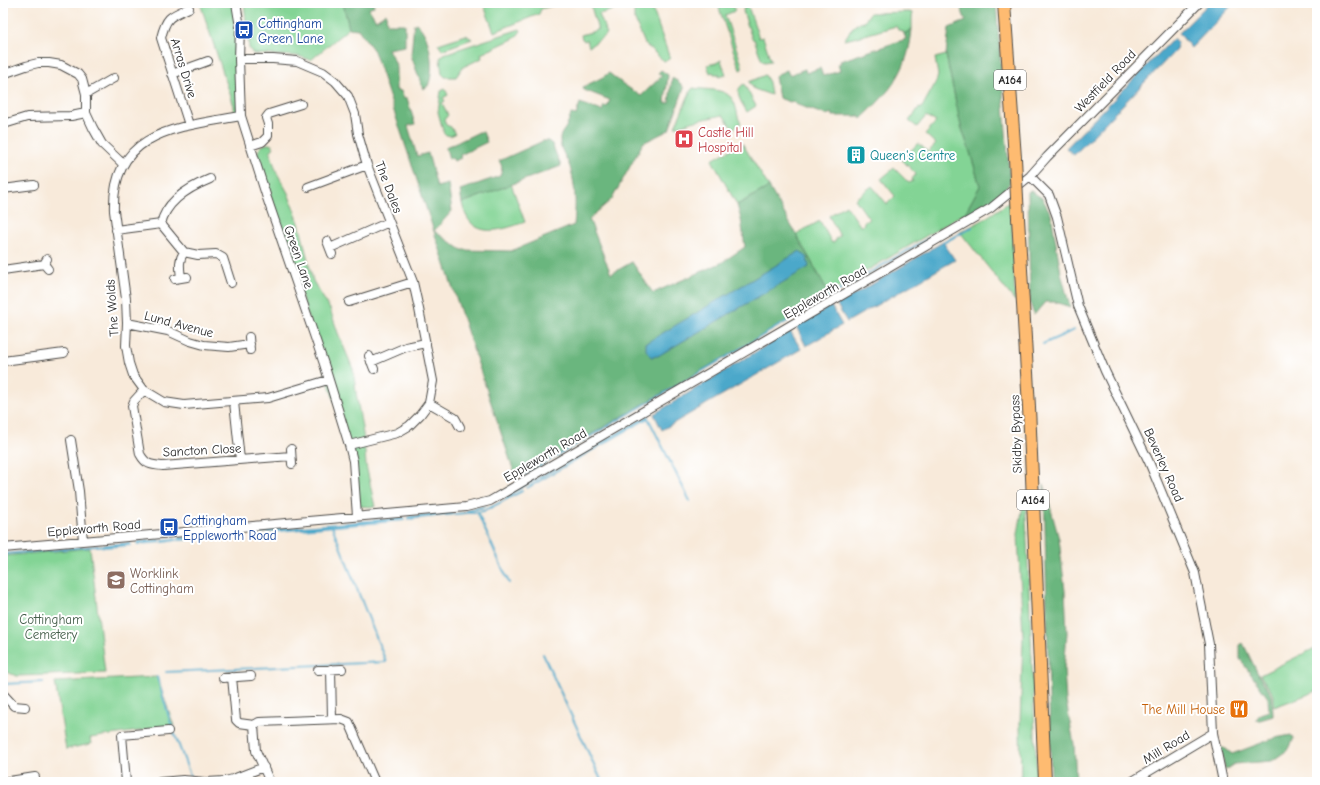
<svg xmlns="http://www.w3.org/2000/svg" width="1320" height="785" font-family="'Comic Neue',sans-serif">
<rect width="100%" height="100%" fill="#fff"/>
<filter id="ink" filterUnits="userSpaceOnUse"><feTurbulence type="fractalNoise" baseFrequency=".025" numOctaves="2"/><feDisplacementMap in="SourceGraphic" scale="8" xChannelSelector="R" yChannelSelector="G"/><feConvolveMatrix kernelMatrix="1 2 1 2 8 2 1 2 1" color-interpolation-filters="sRGB"/></filter>
<filter id="wash" filterUnits="userSpaceOnUse"><feTurbulence type="fractalNoise" baseFrequency=".012" numOctaves="4" result="noise"/><feDisplacementMap in="SourceGraphic" scale="16" xChannelSelector="R" yChannelSelector="G"/><feGaussianBlur stdDeviation="0.9" result="paint"/><feColorMatrix in="noise" values="0 0 0 0 0 0 0 0 0 0 0 0 0 0 0 0 0 1.4 0 .05"/><feComposite in="paint" operator="in"/></filter>
<g filter="url(#wash)">
<rect width="100%" height="100%" fill="#f8eada"/>
<path fill="#83d495" stroke="#578060" d="M200,3H236L241,116L234,117V106Z
M244,3H343L349,28L311,60L298,56L253,54L249,48Z
M483,3H562L541,9L539,14L494,32Z
M590,3H617V9L599,14L607,34L589,47L587,40L584,41L583,39H582L581,35L598,30Z
M732,3L735,11L725,15L742,65V69L740,70L719,8Z
M651,4L670,59L664,61L645,44L634,18V11Z
M748,6L759,38L763,37L771,61L765,62L762,61L754,39H752L743,11L744,7Z
M909,12L913,13L912,18V29L904,34L903,31L898,30L896,26L854,38L844,40L853,27L857,24L864,22L870,13Z
M520,29L521,31L515,38L481,54L482,58L463,67L456,77H445L442,74L440,58L444,54Z
M466,35L472,39L442,50L438,44Z
M946,55L961,126L970,152L980,186L965,213L829,293L796,234L820,221L832,243L836,241L835,239L840,236L829,216L846,205L861,227L864,224L863,223L869,219L855,199L872,186L887,204L895,196L881,179L894,168L909,183L913,181L912,179L916,174L902,160L918,143L928,152L936,144L925,134L936,122L926,116L917,127L909,121L919,108L921,109L936,82L938,75L935,58Z
M721,60L726,75L719,77V74H714L713,72L710,73L707,65L716,63Z
M765,75L769,82L771,95L754,89L749,82Z
M744,84L756,106L747,112C742,103 732,91 744,84Z
M693,88C710,91 731,86 736,108C738,114 737,117 741,123L733,129L723,115L699,120L675,127L691,90Z
M445,89L448,95L443,98L445,101L442,103L448,115L444,120L446,125L451,127L455,134L450,136L444,134L438,112L441,91Z
M742,143L769,187L737,205L712,160Z
M266,144H270L274,147L270,152L277,173L288,193L299,223L313,281L330,309L338,333L353,369L356,392L364,440L366,465L375,507L356,506L353,461L257,154C259,149 260,146 266,144Z
M511,184L525,222C497,232 470,240 462,203Z
M1011,201L1015,301L960,232L981,221Z
M1025,494L1037,782H1021L1020,724L1023,637L1018,534Z
M90,548L105,673L17,676L3,671V556Z
M1317,647V691L1274,707V695L1260,675Z
M157,677L174,726L90,738L91,744L66,749L55,682Z"/>
<path fill="#6ab67e" stroke="#4a7054" d="M343,3H374L375,5L369,9L376,20L386,13L387,24H405V46L388,49L396,65V90L401,91L404,99L407,98L415,124L408,126L417,156L428,153L437,187L448,184L452,211L434,231L462,250L511,251L574,225C576,206 576,186 570,167C567,158 559,149 560,138C561,132 565,130 567,125C569,122 570,117 571,114L576,115L580,103L602,111L604,106L607,107L610,100L584,90L583,87L603,77L609,73L623,84L641,96L662,76L658,73L661,70L668,75L665,103H669L672,78L679,82L684,88L669,130L643,143L612,199L589,219L611,274L632,262L653,293L721,263L745,247L741,219L737,205L769,187L796,234L830,296L516,478L374,51L358,29L349,28Z
M960,3H996L1010,183L998,198L965,217V213L980,186L970,152L961,126L946,55L949,28L966,21L960,6Z
M416,23C431,35 435,70 428,86L423,89L411,55L414,24Z
M912,29C908,72 891,90 861,119L859,116H833L832,113L826,115L795,104L792,101L790,102L779,98L775,77L778,74L787,70L789,75L805,69L806,73L820,68L823,76L840,71L838,64L841,63L840,61L906,39L904,34Z
M479,132H483L487,142L460,155L461,158L454,161L452,158L449,159L446,148L447,146L454,144Z
M543,141H548L552,144L561,166L462,203L460,190L500,176C502,170 503,166 499,161Z
M1031,191L1042,198L1051,214L1061,273L1070,307L1055,302H1045L1034,315L1030,303L1028,192Z
M1044,484L1059,539L1065,591L1067,633L1064,669L1066,701L1074,744L1076,782H1051Z
M1243,643L1259,676L1272,695L1273,716L1260,720H1256L1260,714L1269,711L1268,698L1240,659V645Z
M1291,735L1294,738L1289,749L1272,761L1234,764L1225,770L1220,747L1226,749L1232,754L1275,738Z"/>
<path fill="#4ca8ca" stroke="#3c6a7a" d="M1209,3H1234L1191,48L1179,33Z
M1174,38L1178,43L1175,51L1074,155L1066,148Z
M943,242L955,260L847,322L837,305Z
M800,251L807,257L809,267L658,356L651,357L646,350V343Z
M831,306L842,325L806,346L796,326Z
M790,331L801,349L662,430L654,414Z"/>
<g fill="none" stroke-linecap="round" stroke-linejoin="round">
<path stroke="#4ca8ca" stroke-width="2" d="M965,217L996,199
M943,243L972,227
M1043,344L1074,330
M540,466L965,217
M525,475L541,466
M527,488L648,418L690,501
M506,496L648,416
M467,511L486,506
M478,514L509,583
M408,517L451,512
M408,519L484,511L522,491
M255,533L404,520
M179,538L403,518
M163,540L175,539
M179,540L214,537
M138,542L160,540
M163,542L176,540
M137,544L160,542
M103,547L130,545
M3,554L130,543
M543,654L602,782
M166,672L386,662L332,526
M157,677L172,727L190,775
M5,684L43,682"/>
</g>
</g>
<g filter="url(#ink)">
<g fill="none" stroke-linecap="round" stroke-linejoin="round">
<defs>
<path id="minor" d="M236,3L240,27L239,59L241,116L267,198L324,364L349,445L353,461L357,516
M189,8C170,16 166,17 161,38L189,125
M239,59H273L297,61L323,72L335,81L348,96L355,114L358,134L367,165L413,282L419,309L433,381L429,403L420,415L409,426L397,433L349,445
M3,74L26,66L38,63H49L61,65L78,74L82,79L86,94V113L93,128L102,144L123,164
M172,74L208,61
M86,94L114,78
M241,116C180,127 111,130 114,211L126,299L127,323L126,346L129,363L133,375L144,390L164,402L184,405L268,398L328,380
M4,124L27,117L71,116L86,113
M250,146L262,142L268,136V124L266,118L269,114L301,104
M1030,176L1049,195L1057,217L1078,306L1105,371L1149,462L1195,573L1209,644L1213,733L1223,782
M308,187L367,165
M3,189L34,185
M161,224L184,252L198,255L216,254L223,258L231,283
M116,230L161,224C166,201 190,187 210,179
M327,241L332,254
M330,248L389,222
M47,259L44,264L48,269
M3,270L44,264
M181,278C180,268 178,261 184,252
M175,279L187,277
M349,302L413,282
M127,323L168,331L190,341L204,345L229,347L250,344
M249,337L250,350
M369,356L374,369
M3,361L64,353
M371,362L406,347L426,343
M144,390L134,401L132,406L140,454C146,465 151,465 163,466L291,456
M234,402L240,460
M429,403L455,418L460,427
M71,440L79,491L83,541
M291,449L292,464
M3,548L466,507L490,501L991,208L1030,176L1047,157L1199,3
M331,669L332,719
M318,670L342,669
M232,677L236,720L239,723L254,725
M223,678L251,676
M3,694L14,706L25,707
M254,725L259,722L341,719L349,722L375,782
M254,725L256,751L270,782
M3,782L35,777
M126,782L122,735L168,731
M160,782L183,780L207,782L225,781L233,779L264,767
M1131,782L1213,733"/>
<path id="highway" d="M1004,3L1015,158
M1018,218L1029,407L1045,782"/>
</defs>
<use href="#minor" stroke="#4a4845" stroke-width="10"/>
<use href="#highway" stroke="#4a4845" stroke-width="14"/>
<use href="#minor" stroke="#fff" stroke-width="8"/>
<use href="#highway" stroke="#febb71" stroke-width="12"/>
<defs>
<path id="highway-bridge" d="M1015,158L1018,218"/>
</defs>
<use href="#highway-bridge" stroke="#4a4845" stroke-width="14" stroke-linecap="butt"/>
<use href="#highway-bridge" stroke="#febb71" stroke-width="12"/>
</g>
</g>
<defs>
<symbol id="bus-square" viewBox="-11 -11 22 22"><rect x="-9" y="-9" width="18" height="18" rx="4" fill="#1a4fb4" stroke="#fff"/><path d="M-5-6H5V4H4V6H2V4H-2V6H-4V4H-5ZM-3.5-4V0h7V-4ZM-3.5 1.2v1.5H-2V1.2ZM2 1.2v1.5H3.5V1.2Z" fill="#fff"/></symbol>
<symbol id="hospital-square" viewBox="-11 -11 22 22"><rect x="-9" y="-9" width="18" height="18" rx="4" fill="#e0444e" stroke="#fff"/><path d="M-5-5h3v3.5h4V-5h3V5h-3V1.5h-4V5h-3Z" fill="#fff"/></symbol>
<symbol id="building-square" viewBox="-11 -11 22 22"><rect x="-9" y="-9" width="18" height="18" rx="4" fill="#0f9aa8" stroke="#fff"/><path d="M-4-6H4V6H1V3H-1V6H-4ZM-2.5-4.3h1.7v1.8h-1.7ZM.8-4.3h1.7v1.8H.8ZM-2.5-1h1.7V.8h-1.7ZM.8-1h1.7V.8H.8Z" fill="#fff"/></symbol>
<symbol id="university-square" viewBox="-11 -11 22 22"><rect x="-9" y="-9" width="18" height="18" rx="4" fill="#8d6e63" stroke="#fff"/><path d="M0-5L7-2L0 1L-7-2ZM-4 1L0 2.5L4 1V4Q0 6-4 4Z" fill="#fff"/></symbol>
<symbol id="restaurant-square" viewBox="-11 -11 22 22"><rect x="-9" y="-9" width="18" height="18" rx="4" fill="#e8710a" stroke="#fff"/><path d="M-5-6h1v4h1v-4h1v4h1v-4h1v5L-1.5 .5V6h-2V.5L-5-1ZM5-6V6H3V1.5H1.5Q1.5-4 5-6Z" fill="#fff"/></symbol>
</defs>
<g fill-rule="evenodd">
<use href="#bus-square" x="233" y="19" width="22" height="22"/>
<use href="#hospital-square" x="673" y="128" width="22" height="22"/>
<use href="#building-square" x="845" y="144" width="22" height="22"/>
<use href="#bus-square" x="158" y="516" width="22" height="22"/>
<use href="#university-square" x="105" y="569" width="22" height="22"/>
<use href="#restaurant-square" x="1228" y="698" width="22" height="22"/>
</g>
<g text-anchor="middle" dominant-baseline="central" stroke-width="4" stroke-linejoin="round" paint-order="stroke">
<g fill="#fff" stroke="#6b6b6b" stroke-width="1">
<rect x="994" y="70" width="32" height="20" rx="3"/>
<rect x="1017" y="490" width="32" height="20" rx="3"/>
</g>
<g font-size="12" font-weight="bold" fill="#2b2b2b">
<text x="1010" y="80">A164</text>
<text x="1033" y="500">A164</text>
</g>
<g font-size="13" fill="#164399" stroke="#fff" text-anchor="start">
<text x="258" y="23">Cottingham<tspan x="258" dy="15">Green Lane</tspan></text>
<text x="183" y="520">Cottingham<tspan x="183" dy="15">Eppleworth Road</tspan></text>
</g>
<g font-size="13" fill="#2b2b2b" stroke="#fff">
<text transform="translate(184 68) rotate(73)">Arras Drive</text>
<text transform="translate(1105 81) rotate(-46)">Westfield Road</text>
<text transform="translate(389 187) rotate(69)">The Dales</text>
<text transform="translate(299 257) rotate(71)">Green Lane</text>
<text transform="translate(825 292) rotate(-30)">Eppleworth Road</text>
<text transform="translate(112 308) rotate(-94)">The Wolds</text>
<text transform="translate(179 324) rotate(15)">Lund Avenue</text>
<text transform="translate(1016 434) rotate(-92)">Skidby Bypass</text>
<text transform="translate(202 450) rotate(-3)">Sancton Close</text>
<text transform="translate(545 455) rotate(-30)">Eppleworth Road</text>
<text transform="translate(1164 465) rotate(66)">Beverley Road</text>
<text transform="translate(94 528) rotate(-5)">Eppleworth Road</text>
<text transform="translate(1166 747) rotate(-31)">Mill Road</text>
</g>
<g font-size="13" fill="#be3a42" stroke="#fff" text-anchor="start">
<text x="698" y="132">Castle Hill<tspan x="698" dy="15">Hospital</tspan></text>
</g>
<g font-size="13" fill="#0d838f" stroke="#fff" text-anchor="start">
<text x="870" y="155">Queen's Centre</text>
</g>
<g font-size="13" fill="#785e54" stroke="#fff" text-anchor="start">
<text x="130" y="573">Worklink<tspan x="130" dy="15">Cottingham</tspan></text>
</g>
<g font-size="13" fill="#455e4b" stroke="#fff">
<text x="51" y="619">Cottingham<tspan x="51" dy="15">Cemetery</tspan></text>
</g>
<g font-size="13" fill="#c56008" stroke="#fff" text-anchor="end">
<text x="1225" y="709">The Mill House</text>
</g>
</g>
<rect width="1320" height="785" fill="none" stroke="#fff" stroke-width="16"/>
</svg>
